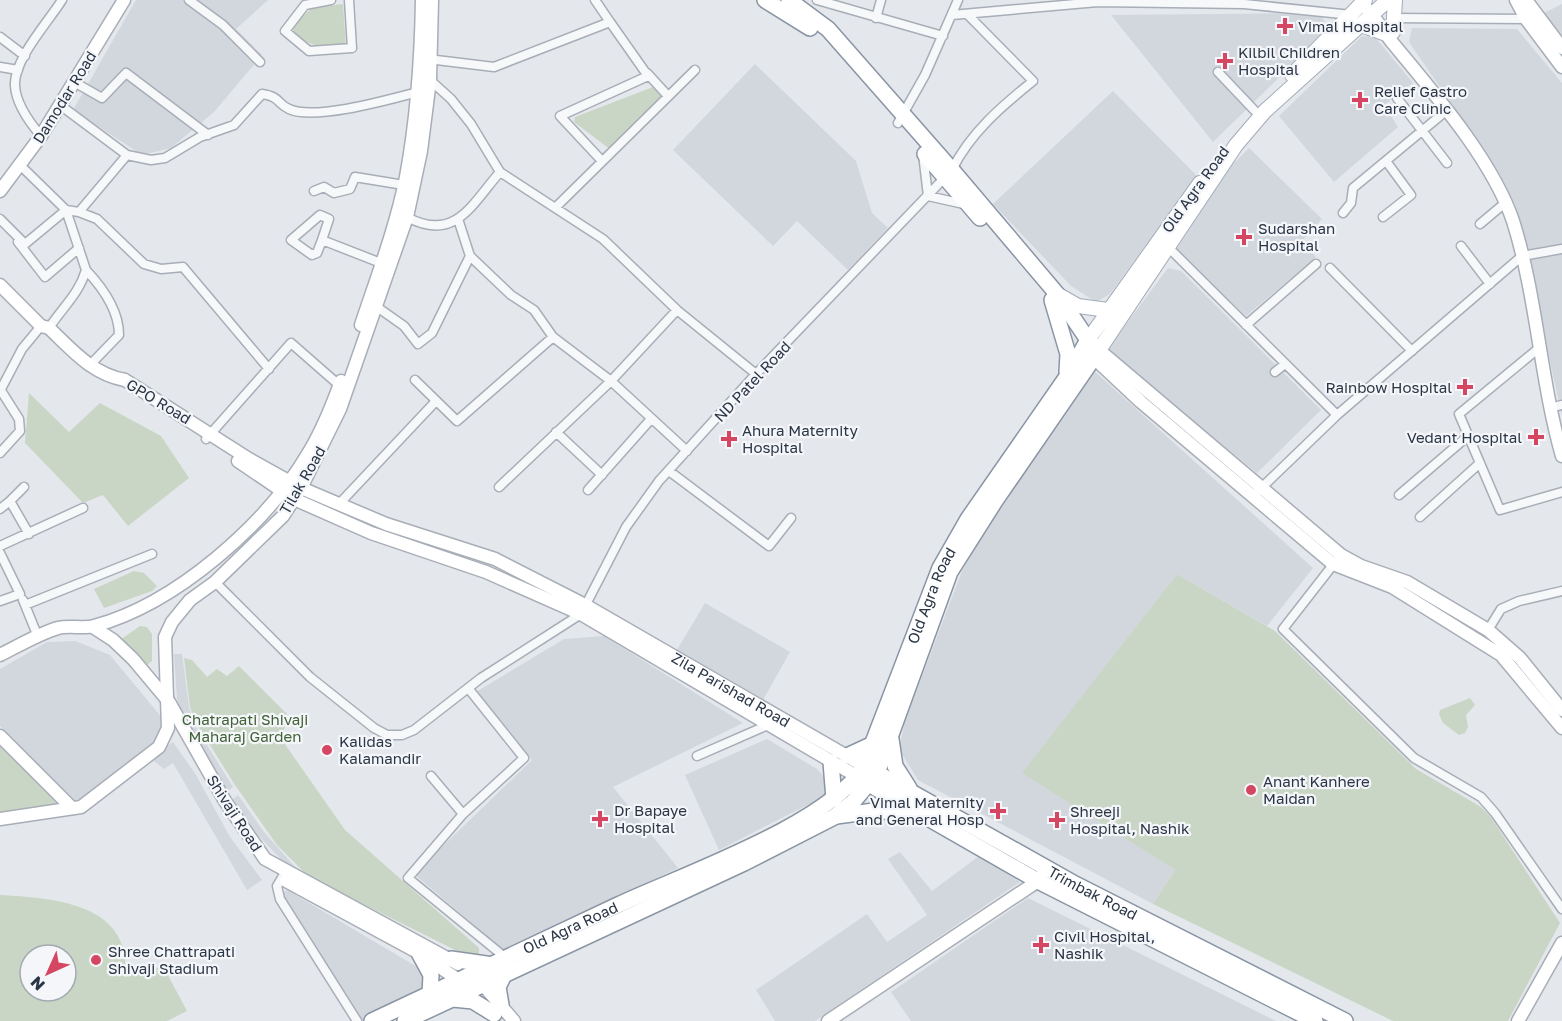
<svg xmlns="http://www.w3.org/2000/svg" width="1562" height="1021" font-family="'Golos Text',sans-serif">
<rect width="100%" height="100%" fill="#e4e7ec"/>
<path fill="#d2d7de" d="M136,0H268L236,29L262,55L214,112L171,148L142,155L73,110Z
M1562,4V41L1542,14Z
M1310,13L1322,17L1329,29L1213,142L1111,15Z
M1412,28L1517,29L1562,83V416L1516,207L1501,176L1409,42Z
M1362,36L1375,37L1413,83L1384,105L1398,127L1334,182L1279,116Z
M755,64L856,161L872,213L888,228L848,270L797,221L773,246L673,150Z
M1113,91L1197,176L1110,294L1096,302L1071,286L993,204Z
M1249,148L1322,219L1301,242L1316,257L1246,316L1176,250L1227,170Z
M1168,268L1181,271L1321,410L1257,473L1106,351Z
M1093,370L1313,568L1267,626L1177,574L1023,773L1175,870L1153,904L918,780L899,749L905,721L962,571L1001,502Z
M705,603L790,652L763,700L677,650Z
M604,636L743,723L613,787L678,868L505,951L414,874L532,760L476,692L564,639Z
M75,641L110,655L163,719L160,739L75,806L0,726V669L47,642Z
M174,654H182L189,707L194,724L233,787L225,793L186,729L177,699Z
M767,739L817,769L825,778V796L719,850L685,775Z
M173,742L196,775L230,837L262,880L247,890L173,763L164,769L150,758Z
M238,795L264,832L296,868L293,872L254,831L233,799Z
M900,852L932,891L979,856L1020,882L815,1021H775L756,990L867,914L887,942L927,915L888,859Z
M287,890L419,968L427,976L423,989L362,1021L280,895Z
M1028,898L1276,1021H911L891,992Z"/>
<path fill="#cad6c5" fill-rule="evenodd" d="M343,4L346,47C324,48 311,46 293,35V25L312,8Z
M653,87L664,100L611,150L574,122L575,117Z
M29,393L69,432L100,403L161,436L189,478L128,526L103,495L83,503L25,443Z
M134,571L144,573L157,586L152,591L104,608L94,589Z
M1177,574L1275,631L1416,769L1481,807L1490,816L1560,923L1508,1021H1393L1153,904L1175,870L1022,773Z
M140,626L147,627L152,634V661L147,665L143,666L120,640Z
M184,658L192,660L207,677L217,669L227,676L239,666L287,714L282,740L345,830L479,948V954L467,956L309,877L277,845L235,785L195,721L190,707Z
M1470,698L1475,705L1466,715L1468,727L1465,733L1459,735L1443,723L1439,714L1440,710Z
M0,745L58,803V809L0,814Z
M0,895C54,898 133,903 125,977L163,966L187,1011L167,1021H0ZM30,955H66V991H30Z"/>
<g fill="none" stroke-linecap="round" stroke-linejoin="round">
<defs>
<path id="street" d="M189,0L223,25L260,62
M331,0L305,5L285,31L309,51L352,48L349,0
M817,0L943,36
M952,15L1098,2L1244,4L1352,15
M876,18L881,0
M1394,18L1526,19
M0,37L25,56
M428,59L494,67L610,22L595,0
M0,67L18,70
M1218,72L1255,111
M647,73L668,96
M430,80L451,99L471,124L500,172L603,239L677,310
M74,82L102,98L126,73L208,135
M1397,98L1447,163
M60,105L127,155L151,160L165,158L200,137L234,125L262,94C281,97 276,103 289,109C315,121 391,99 418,92
M898,123L925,75L958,0
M41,136C30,123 16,104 15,86C13,60 49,21 62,0
M923,154L928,196L968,205
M602,161L560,116L648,76L610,22
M21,166L66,210L86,270C79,294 62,308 49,328
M314,191L324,187L334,193L350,189L355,177L404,185
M556,207L695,70
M79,212L97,219L144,264L161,269L183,267L269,369
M1343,213L1351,203L1353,188L1446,111
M407,217C455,243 472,204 500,172
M1383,217L1411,195L1386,161
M0,219L25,244L66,210L79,212L127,155
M1480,224L1505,203
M322,240L329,219L320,215L291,240L312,255L317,253L322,240L386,265
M18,242L45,277L79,248
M1461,246L1490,284
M1168,247L1337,415
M1330,268L1412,351
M86,270C103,288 119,310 119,335L89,366
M377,307L404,326L418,344L432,333L470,256
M1246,325L1316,264
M553,337L611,381L677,310L756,374
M1539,348L1459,414L1500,510L1562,492
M1275,372L1285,364
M415,380L457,421L553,337L534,310L511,295L470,256L458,219
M0,389L19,419L20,431L0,453
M0,391L22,349L41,326
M1549,408L1562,405
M556,432L602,475
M206,439L291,343L339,385
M669,471L769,546L791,518
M499,487L611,381L687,451
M588,490L651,419
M1399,495L1468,436
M1253,496L1337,415L1522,256L1562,249
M10,501L24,487
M339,504L436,401
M0,509L10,501L29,534
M1420,517L1480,463
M0,546L83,508
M0,553L20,594L0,601
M1336,561L1283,629L1414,758L1481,797L1495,813L1562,909
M215,582L310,677L374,728L387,735H402L414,730L481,678L581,614L626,527L659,481L756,374L952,170C970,133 1002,106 1033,81L967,14
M23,600L38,637
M25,605L152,554
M1488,630L1501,609L1519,601L1562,591
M697,756L768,725
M431,776L463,814L408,878L507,959
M463,814L524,758L468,688
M286,871L277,886L280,899L357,1021"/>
<g id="secondary">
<path d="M1516,0L1526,19L1562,67"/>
<path d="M1526,0L1562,48"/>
<path d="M1366,8C1376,18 1383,30 1391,41C1432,91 1492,159 1513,221C1537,297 1540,379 1562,456"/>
<path d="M0,191L41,136L124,0"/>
<path id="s1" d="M0,285L41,326L49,328C72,350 92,374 125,380L249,459L301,488L386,524L495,559L585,605L864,766"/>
<path d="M361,325C377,277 396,227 406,177C417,118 421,59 422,0"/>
<path d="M1099,350L1341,555L1361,566L1407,582L1488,630L1520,658L1562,710"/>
<path d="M1093,357L1141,402L1333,564L1392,587L1501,655L1562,728"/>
<path d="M238,461L294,499L371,533L486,572L581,614L858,777"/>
<path d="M93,627L113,640L133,659L169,702L225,801L265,859L458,964"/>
<path d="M0,655C18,646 38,634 58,628C69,625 83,629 94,626C176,604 267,524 309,452C323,429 332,406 341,381"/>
<path d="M0,736L72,808"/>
<path d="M0,819L81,807L159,747L168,728L165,637L172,622L190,600L215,582L283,516L301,488L340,409L407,217L421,151L430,80L432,0"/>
<path d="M286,881L419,953L463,983"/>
<path d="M479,980L514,1021"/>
<path d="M828,1021L1038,881L1042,875"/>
<path d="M1518,1021L1562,943"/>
</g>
<path id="primary" d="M1361,25L1386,34
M1393,32L1395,0
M1292,75L1365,0
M1057,294L1078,306L1108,310
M1088,340L1200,183
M1099,350L1236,145L1265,111L1388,0"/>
<g id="highway">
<path d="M765,0L810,28"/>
<path d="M925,154L980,218"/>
<path d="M1052,300L1068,354L1067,372"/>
<path d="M891,739L895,766L909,788"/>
<path d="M847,756L873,744"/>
<path d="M831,762L834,799"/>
<path id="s2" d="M870,769L1075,884L1345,1021"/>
<path d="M860,779L1038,881L1315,1021"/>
<path d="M836,816L874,811L917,812"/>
<path d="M419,953L431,975L430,994"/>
<path d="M451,959L493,965"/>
<path d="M453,999L473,1001L494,1014"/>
<path d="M501,1005L498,987L504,975"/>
<path id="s3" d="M372,1021C454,982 536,943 618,905C682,875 830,824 864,766L940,568L968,519L1066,378L1088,340"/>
<path d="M405,1021L744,863L834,817L853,802L877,773L950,572L995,501L1099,350L1088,340L1057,294L952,170L828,29L789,0"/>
</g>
</defs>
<use href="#street" stroke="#a8aeb7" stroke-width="11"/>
<use href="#secondary" stroke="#a8aeb7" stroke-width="15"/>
<use href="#primary" stroke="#a2acb8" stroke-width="16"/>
<use href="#highway" stroke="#8a95a4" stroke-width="18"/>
<use href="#street" stroke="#f7f8fa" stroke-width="8"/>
<use href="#secondary" stroke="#fff" stroke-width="12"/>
<use href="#primary" stroke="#fff" stroke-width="14"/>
<use href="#highway" stroke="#fff" stroke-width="15"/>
</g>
<g fill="#d44661" stroke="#f4f6f9" stroke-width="2">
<path d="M1282 17h6v6h6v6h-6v6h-6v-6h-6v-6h6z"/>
<path d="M1222 52h6v6h6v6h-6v6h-6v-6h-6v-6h6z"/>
<path d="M1357 91h6v6h6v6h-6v6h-6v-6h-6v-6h6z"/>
<path d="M1241 228h6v6h6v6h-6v6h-6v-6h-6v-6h6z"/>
<path d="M1462 378h6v6h6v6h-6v6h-6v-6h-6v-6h6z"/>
<path d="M1533 428h6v6h6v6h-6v6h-6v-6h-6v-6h6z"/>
<path d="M726 430h6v6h6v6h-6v6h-6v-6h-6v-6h6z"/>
<circle cx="327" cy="750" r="6"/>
<circle cx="1251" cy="790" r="6"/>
<path d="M995 802h6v6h6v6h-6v6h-6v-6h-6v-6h6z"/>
<path d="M597 810h6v6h6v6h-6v6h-6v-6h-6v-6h6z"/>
<path d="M1054 811h6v6h6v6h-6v6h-6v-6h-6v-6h6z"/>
<path d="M1038 936h6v6h6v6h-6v6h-6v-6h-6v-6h6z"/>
<circle cx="96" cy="960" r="6"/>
</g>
<g text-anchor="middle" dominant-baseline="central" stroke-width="4.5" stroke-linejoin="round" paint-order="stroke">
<g font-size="15" fill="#2a3546" stroke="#f4f6f9" text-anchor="start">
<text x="1298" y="26">Vimal Hospital</text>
<text x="1238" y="52">Kilbil Children<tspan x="1238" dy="17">Hospital</tspan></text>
<text x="1374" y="91">Relief Gastro<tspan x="1374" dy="17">Care Clinic</tspan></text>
<text x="1258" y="228">Sudarshan<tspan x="1258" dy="17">Hospital</tspan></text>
<text x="1452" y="387" text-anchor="end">Rainbow Hospital</text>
<text x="742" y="430">Ahura Maternity<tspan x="742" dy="17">Hospital</tspan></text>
<text x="1522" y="437" text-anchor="end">Vedant Hospital</text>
<text x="339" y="741">Kalidas<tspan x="339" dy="17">Kalamandir</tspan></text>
<text x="1263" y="781">Anant Kanhere<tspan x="1263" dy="17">Maidan</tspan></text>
<text x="984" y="802" text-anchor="end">Vimal Maternity<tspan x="984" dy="17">and General Hosp</tspan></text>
<text x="614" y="810">Dr Bapaye<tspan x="614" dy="17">Hospital</tspan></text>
<text x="1070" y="811">Shreeji<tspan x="1070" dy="17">Hospital, Nashik</tspan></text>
<text x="1054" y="936">Civil Hospital,<tspan x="1054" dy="17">Nashik</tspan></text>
<text x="108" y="951">Shree Chattrapati<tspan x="108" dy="17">Shivaji Stadium</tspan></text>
</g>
<g font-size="15" fill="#2a3546" stroke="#f4f6f9">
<text transform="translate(64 97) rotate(-58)">Damodar Road</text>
<text transform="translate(1195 189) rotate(-54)">Old Agra Road</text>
<text transform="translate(752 381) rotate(-47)">ND Patel Road</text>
<text transform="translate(159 401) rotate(31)">GPO Road</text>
<text transform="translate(302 480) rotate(-60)">Tilak Road</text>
<text stroke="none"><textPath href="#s3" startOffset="741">Old Agra Road</textPath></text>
<text stroke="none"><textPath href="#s1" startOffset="843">Zila Parishad Road</textPath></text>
<text transform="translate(235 813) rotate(57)">Shivaji Road</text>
<text stroke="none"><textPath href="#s2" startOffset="255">Trimbak Road</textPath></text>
<text stroke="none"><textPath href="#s3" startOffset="219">Old Agra Road</textPath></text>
</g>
<g font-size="15" fill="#416237" stroke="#f4f6f9">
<text x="245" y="719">Chatrapati Shivaji<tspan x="245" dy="17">Maharaj Garden</tspan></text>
</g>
</g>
<g transform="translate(48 973) rotate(225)"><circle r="28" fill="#f4f6f9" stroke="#a3a9b1" stroke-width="1.5"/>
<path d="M0-4.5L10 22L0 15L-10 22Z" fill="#d44661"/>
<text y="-9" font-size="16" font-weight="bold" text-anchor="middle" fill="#2a3546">N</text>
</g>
</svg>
